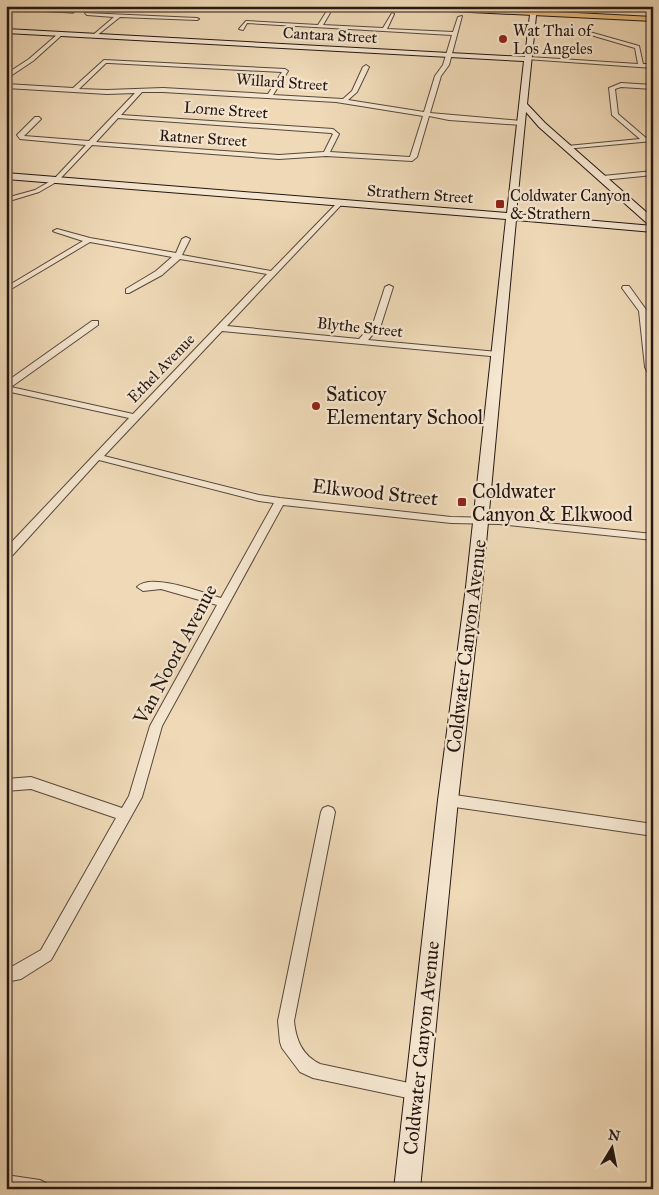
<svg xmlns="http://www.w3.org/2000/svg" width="659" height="1195" font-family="'IM FELL Great Primer',serif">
<rect width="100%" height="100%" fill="#efd9b7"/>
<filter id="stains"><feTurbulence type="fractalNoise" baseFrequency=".004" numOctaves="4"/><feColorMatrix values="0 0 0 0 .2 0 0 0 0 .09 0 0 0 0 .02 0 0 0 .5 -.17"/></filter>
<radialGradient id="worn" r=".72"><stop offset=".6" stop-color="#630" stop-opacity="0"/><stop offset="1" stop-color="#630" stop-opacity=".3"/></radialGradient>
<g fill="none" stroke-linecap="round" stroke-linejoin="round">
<defs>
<path id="street" d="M330,6H334L323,25L383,28L392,13L394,14L387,29L453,32L458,17L462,16L449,65L441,76L430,113L521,121L524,123L521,125L449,120L429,116L417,157L412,161L326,156L279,159L92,145L58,181L39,192L6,202V198L35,190L54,179L86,145L20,139L17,135L35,117H39L41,119L24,136L89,141L135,93L107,94L6,88V84L73,88L104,60L285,69L288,71L273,95L343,99L352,91L363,67L366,65L369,67L357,92L348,100L424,112L435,76L443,65L452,35L247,23L243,30L239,29L246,21L318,25ZM106,63H109L282,72L268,94L163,88L107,90L79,89ZM142,92H163L336,102L423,116L410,157L330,152L339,134L333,129L121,115ZM118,118L331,133L333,134L324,152L279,155L96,142Z
M85,13L197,18L199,19L197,20L120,17L95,37L93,35L114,17L87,15Z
M586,31L639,46L643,64H653V68L526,59L529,57L638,64L635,48L584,33Z
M59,33L63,34L33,61L6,79V74L29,59Z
M621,83L653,85V89L621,87L615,89L618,114L646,138L653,137V141L565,149L564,148L567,146L640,139L612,115L609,88Z
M653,171V175L603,180L600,178L603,176Z
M338,202L343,203L227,326L359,339L373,324L385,287L389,285L393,287L381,325L368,340L498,352L501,353V357L222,331L104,456L259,495L280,498L451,517L499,518L653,534V540L499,524L451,523L283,505L162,726L142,797L51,960L21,979L6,982V966H13L41,950L116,818L31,789L6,791V779L31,777L122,808L129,796L150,726L217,605L161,589L143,591L137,587C150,572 204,593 221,598L274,503L259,501L99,460L10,558L6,559V548L129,418L6,391V382L92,321H98V325L11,387L133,414L267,274L180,259L162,275L129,293H126V289L156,271L172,257L90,242L6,292V287L83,241L55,232L53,231L57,229L90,238L176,253L182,239L186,237L190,239L182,255L271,271Z
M623,286H629L647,311L653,378L650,377L645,367L639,311L622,288Z
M448,794L653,824V836L448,806L443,804L441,800L443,796Z
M328,806L333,808L335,812L294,1021C296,1040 302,1055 320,1064L423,1086L425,1092L423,1098L417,1100L313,1078L300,1072L282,1048L280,1042L278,1021L321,812L323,808Z
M6,1175L40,1180L46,1183L49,1189H6Z"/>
<path id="secondary" d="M531,6H537L527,104L545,123L653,218V226L649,225L539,127L526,112L516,214L653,226V232L516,220L482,587L458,800L420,1189H394L438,800L466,587L506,219L6,179V173L507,213L524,61L6,33V29L525,57Z"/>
<path id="primary" d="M387,6H440L653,17V21L390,8Z"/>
</defs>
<use href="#street" stroke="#57483b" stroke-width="2"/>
<use href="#secondary" stroke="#241712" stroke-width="2"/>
<use href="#primary" stroke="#241712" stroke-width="2"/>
<use href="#street" fill="#f5e6d0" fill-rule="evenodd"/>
<use href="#secondary" fill="#f5e6d0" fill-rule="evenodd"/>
<use href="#primary" fill="#e8bc7c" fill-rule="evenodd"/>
</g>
<path fill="#b87e61" stroke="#241712" d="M6,6H83L73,13L11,10L6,15Z"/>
<path fill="#96674f" stroke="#241712" d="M8,6H11V10L6,15V8Z
M73,6H83L73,13L72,7Z"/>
<g fill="#8f2418" stroke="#f5e6d0" stroke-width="2">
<circle cx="503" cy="39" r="5"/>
<rect x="495" y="199" width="10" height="10" rx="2.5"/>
<circle cx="316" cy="406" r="5"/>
<rect x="457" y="497" width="10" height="10" rx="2.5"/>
</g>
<g text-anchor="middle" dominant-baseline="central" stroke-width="4.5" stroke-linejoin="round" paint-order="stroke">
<g font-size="16" fill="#241712" stroke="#f5e6d0" text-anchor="start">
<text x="513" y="30">Wat Thai of<tspan x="513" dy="18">Los Angeles</tspan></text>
<text x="510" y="195">Coldwater Canyon<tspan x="510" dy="18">&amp; Strathern</tspan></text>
</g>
<g font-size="16" fill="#241712" stroke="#f5e6d0">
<text transform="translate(330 35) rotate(3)">Cantara Street</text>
<text transform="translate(282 82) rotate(4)">Willard Street</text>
<text transform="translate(226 110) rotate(4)">Lorne Street</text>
<text transform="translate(203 138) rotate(4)">Ratner Street</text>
<text transform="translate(420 194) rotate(4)">Strathern Street</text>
<text transform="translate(360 327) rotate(6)">Blythe Street</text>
<text transform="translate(161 368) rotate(-46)">Ethel Avenue</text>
</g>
<g font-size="20" fill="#241712" stroke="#f5e6d0" text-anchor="start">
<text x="326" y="394">Saticoy<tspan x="326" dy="23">Elementary School</tspan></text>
<text x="472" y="491">Coldwater<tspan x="472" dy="23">Canyon &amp; Elkwood</tspan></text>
</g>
<g font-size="20" fill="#241712" stroke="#f5e6d0">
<text transform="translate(375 492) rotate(6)">Elkwood Street</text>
<text transform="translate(466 646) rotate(-83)">Coldwater Canyon Avenue</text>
<text transform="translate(175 654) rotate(-62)">Van Noord Avenue</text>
<text transform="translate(421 1048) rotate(-84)">Coldwater Canyon Avenue</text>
</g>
</g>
<rect width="659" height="1195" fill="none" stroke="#efd9b7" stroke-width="25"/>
<rect x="8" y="8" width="644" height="1180" fill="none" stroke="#241712" stroke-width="2.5"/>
<rect x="12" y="12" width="634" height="1170" fill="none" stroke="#241712"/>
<g transform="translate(612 1148) rotate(10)" stroke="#f5e6d0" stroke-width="4" paint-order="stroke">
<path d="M0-4L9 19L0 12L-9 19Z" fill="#241712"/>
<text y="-8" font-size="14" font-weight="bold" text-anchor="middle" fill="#241712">N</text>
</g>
<rect width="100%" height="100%" filter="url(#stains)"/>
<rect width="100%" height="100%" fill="url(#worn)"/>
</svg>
